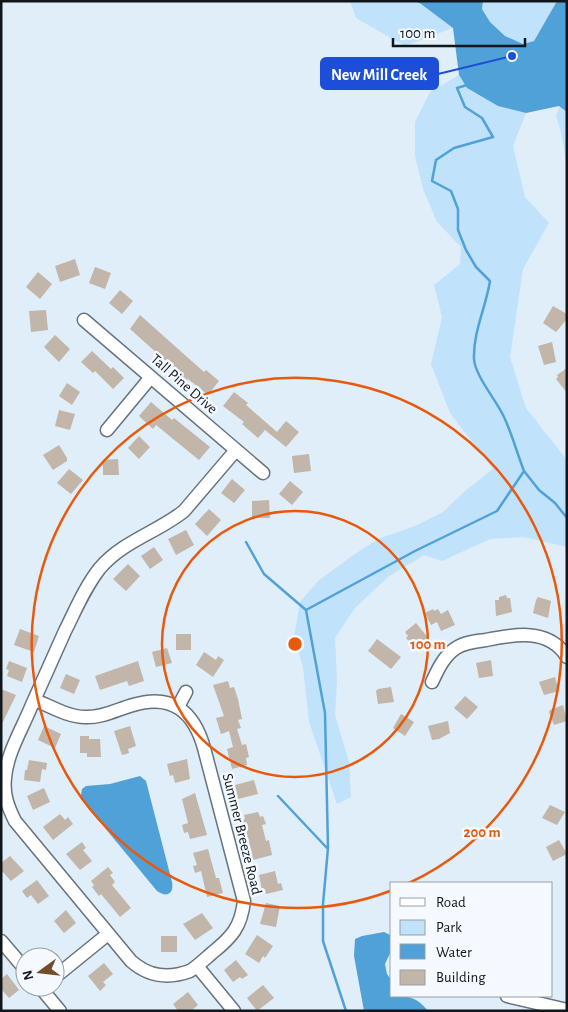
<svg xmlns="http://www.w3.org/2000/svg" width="568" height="1012" font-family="'Alegreya Sans',sans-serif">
<rect width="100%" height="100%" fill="#dfeef9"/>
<path fill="#c1e2fb" d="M350,1H415L421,4L453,28L405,46L356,18Z
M483,1H557L534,41L523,44L505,36L490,22L482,9Z
M459,75L467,88L498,106L526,113L513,146L525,197L549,223L523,269L510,357L526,408L567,460V547L524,537L490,539L442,561L424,555L388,577L355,608L335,638L337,681L335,715L349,762L351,797L337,804L309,722L303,667L294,637L300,602L318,581L352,556L378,539L415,526L443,512L465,491L493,469L450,413L431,364L442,317L434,285L460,264L461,247L437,222L423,189L415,156V122L430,92Z
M560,106L567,112V166L561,132L556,116Z"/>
<path fill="#50a1d7" d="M415,1H483L482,9L490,22L505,36L523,44L534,41L557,1H567V112L559,106L526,113L498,106L467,88L459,75L453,28L421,4Z
M140,776L146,781L172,882C174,894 167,898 157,891L86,805L81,795L82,789L86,786L110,784Z
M384,932L392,936V949L385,964L387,974L392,981V996C408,996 417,997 428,1011H364L354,956L355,939L362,936Z"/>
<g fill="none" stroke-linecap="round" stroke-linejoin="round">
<path stroke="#50a1d7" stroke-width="2.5" d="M524,471L539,490L555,503L567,518
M246,542L264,574L306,610L325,713L328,848L323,904V941L346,1011
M306,610L415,551L497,511L524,471C517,453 512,434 504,417C497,401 475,376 474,359C473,332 486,307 490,281L476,267L466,250L458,230V209L451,191L432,181L436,160L454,148L493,137L482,118L465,107L457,88L467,85
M278,796L327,848"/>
</g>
<path fill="#c2b5a9" d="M75,259L80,275L60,282L55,266Z
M95,267L111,273L105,289L89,283Z
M38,272L52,284L40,299L26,287Z
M120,290L133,301L122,314L109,303Z
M553,306L567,314V319L556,332L543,323Z
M46,310L48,330L31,332L29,311Z
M140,315L204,372L206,370L219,381L208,395L188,379L187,380L130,329Z
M55,335L70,349L59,362L44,347Z
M552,342L556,362L544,365L538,346Z
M92,351L111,369L113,367L124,378L113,389L95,371L93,373L81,362Z
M567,368V393L556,379L558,377L557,375Z
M67,383L80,392L72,405L59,396Z
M234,392L248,403L246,405L277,432L286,421L299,432L286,447L265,430L258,438L242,424L244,422L223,406Z
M151,402L172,420L174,418L210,447L199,460L156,425L153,429L139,416Z
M59,410L75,414L70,430L55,426Z
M139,436L150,447L139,459L128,448Z
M59,445L67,458V461L53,470L43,455Z
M309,454L311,471L294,473L292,456Z
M118,459L119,475H103V460Z
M69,469L83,480L71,494L57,483Z
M232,479L245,490L234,503L221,493Z
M290,481L303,492L292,505L279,494Z
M269,500L270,518H252V501Z
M209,509L221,520L207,536L195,524Z
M186,530L194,545L176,555L168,539Z
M154,547L163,560L150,569L141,556Z
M128,564L140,576L126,591L113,579Z
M506,595L507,598H510L512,612L496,616L495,600H499V597Z
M538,597L551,601L548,618L533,613L536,600Z
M433,609L434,611L438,609L441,614L448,610L455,625L441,631L437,622L431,625L425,613Z
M416,623L430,640L417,651L406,638L408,636L405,632Z
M20,629L39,636L34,652L14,645Z
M176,634H191V650H176Z
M377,639L401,657L391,669L368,651Z
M167,648L172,663L156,667L152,652Z
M204,652L216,660L218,656L224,660L213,677L196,665Z
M491,660L493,676L479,678L476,663Z
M9,661L27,668L22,682L7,676L9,670L6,669Z
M138,661L144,681L129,686L127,681L100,690L95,676Z
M66,674L80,680L74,694L60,688Z
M555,677L559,691L544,695L539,682Z
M228,681L230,688L234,687L238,699L242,719L238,720L241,728L237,729L242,745L246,744L249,757L246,758L247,765L232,769L227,749L233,747L229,731L221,734L216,718L224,716L213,685Z
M391,687L394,702L378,704L376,691L378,689Z
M1,689L16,695L1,726Z
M465,696L478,707L467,719L454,708Z
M563,705L567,721L554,725L549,712L550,710Z
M401,714L414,722L405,736L393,728Z
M448,721L450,733L439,739L432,740L428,726Z
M44,726L61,734L55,748L38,740Z
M130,726L136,746L128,749L129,753L122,755L114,731Z
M80,736H89V739H100L101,757H87V753H80Z
M187,759L190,779L175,783L173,775L170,776L167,764Z
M29,760L47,763L46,770L42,769L40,782L24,780L25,770H27Z
M254,780L258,794L238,799L235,785Z
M44,788L50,802L33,810L27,796Z
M195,793L207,835L190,839L188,832L184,833L182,825L188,823L182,799Z
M550,805L565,812L557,825L542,818Z
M258,812L260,817L263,816L266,824L262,825L266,841L269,840L272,855L253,860L248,837H246L241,821L245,819L244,815Z
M60,814L65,820L68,817L73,824L53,840L43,827Z
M559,840L567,854L553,861L546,847Z
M82,842L86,848L83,850L92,861L80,870L66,854Z
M208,849L216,878H219L223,893L207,897L201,871L195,873L193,866L197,865L193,853Z
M10,856L24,871L11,881L1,870V863Z
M108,867L113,873L110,875L115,882L112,885L131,908L120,917L101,894L99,896L92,887L94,885L91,881Z
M275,871L278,884L281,883L283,890L266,894L265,889L262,890L259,875Z
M37,880L49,896L38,904L31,895L27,898L22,891Z
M266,903L280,906L276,927L260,924Z
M66,910L76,923L64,933L54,921Z
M202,913L213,928L195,940L183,924Z
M257,935L273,946L265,958L263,956L259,963L245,954Z
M161,936H177V952H161Z
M236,960L248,975L242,979L240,977L233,982L224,970Z
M104,963L113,974L103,982L106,985L100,991L88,976Z
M7,974L19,990L9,998L1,989V979Z
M263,985L274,998L257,1011L247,998Z
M188,992L198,1005L191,1011H178L173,1004Z"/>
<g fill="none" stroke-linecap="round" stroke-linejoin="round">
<defs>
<path id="minor" d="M84,320L263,473
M107,430L151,377
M432,682C438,669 444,656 456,648C465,642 477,641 486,640C515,634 549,628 567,657
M35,700C50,706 68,717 85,717C102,718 118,709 133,705C172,693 194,712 204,748L244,901C241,927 232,937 212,953C205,959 198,966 190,971C168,979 149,977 131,961L15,821C8,807 3,794 5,778C7,753 22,729 31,707C42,682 54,656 65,631C76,609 85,587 100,568C123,541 158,532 184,511L236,450
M178,707L186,692
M1,941L25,969
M197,966L234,1011
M55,977L108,934
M40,987L60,1011
M507,996L567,1010"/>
</defs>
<use href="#minor" stroke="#66737d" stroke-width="15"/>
<use href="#minor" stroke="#fff" stroke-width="12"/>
</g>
<g fill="none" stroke="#e8590c" stroke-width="2.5">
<circle cx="295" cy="644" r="133"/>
<path d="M390 891A265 265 0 1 1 409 883"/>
</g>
<g text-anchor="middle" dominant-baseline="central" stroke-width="5" stroke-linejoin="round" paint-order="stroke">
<g font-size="15" fill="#11161a" stroke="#f4faff">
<text transform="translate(184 384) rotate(41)">Tall Pine Drive</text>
<text transform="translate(242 834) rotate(76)">Summer Breeze Road</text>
</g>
</g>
<circle cx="295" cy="644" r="8" fill="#e8590c" stroke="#f4faff" stroke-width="2.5"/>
<g font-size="15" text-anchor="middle" font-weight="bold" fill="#e8590c" stroke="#f4faff" stroke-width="5" stroke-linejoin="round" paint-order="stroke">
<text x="428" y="649">100 m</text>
<text x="482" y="837">200 m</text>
</g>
<path fill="none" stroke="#1d4ed8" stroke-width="2" d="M512 56L438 74"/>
<circle fill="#1d4ed8" stroke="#f4faff" stroke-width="2" cx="512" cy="56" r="5"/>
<rect fill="#1d4ed8" stroke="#1d4ed8" stroke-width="2" x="321" y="58" width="117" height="31" rx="5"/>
<g font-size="16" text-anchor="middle" font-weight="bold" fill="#fff">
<text x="379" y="80">New Mill Creek</text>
</g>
<rect width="568" height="1012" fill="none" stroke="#11161a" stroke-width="5"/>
<rect x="390" y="882" width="162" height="115" fill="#f4faff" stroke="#999fa3"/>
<rect x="400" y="898" width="25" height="8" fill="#ffffff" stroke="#999fa3"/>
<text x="436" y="907" font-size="15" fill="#11161a">Road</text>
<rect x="400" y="920" width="25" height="15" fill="#c1e2fb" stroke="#999fa3"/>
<text x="436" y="932" font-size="15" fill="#11161a">Park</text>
<rect x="400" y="944" width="25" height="15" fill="#50a1d7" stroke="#999fa3"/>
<text x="436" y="957" font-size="15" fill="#11161a">Water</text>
<rect x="400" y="970" width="25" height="15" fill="#c2b5a9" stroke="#999fa3"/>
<text x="436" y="982" font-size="15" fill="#11161a">Building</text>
<g transform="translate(40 972) rotate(255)"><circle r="24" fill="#f4faff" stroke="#999fa3"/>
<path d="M0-4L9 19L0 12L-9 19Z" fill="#714d28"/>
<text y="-8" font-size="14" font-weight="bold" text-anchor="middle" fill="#11161a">N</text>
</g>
<path d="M393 38v8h132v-8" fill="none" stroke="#11161a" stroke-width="2.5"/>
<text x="400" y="38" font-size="15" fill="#11161a" stroke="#f4faff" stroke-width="4" paint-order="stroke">100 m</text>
</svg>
